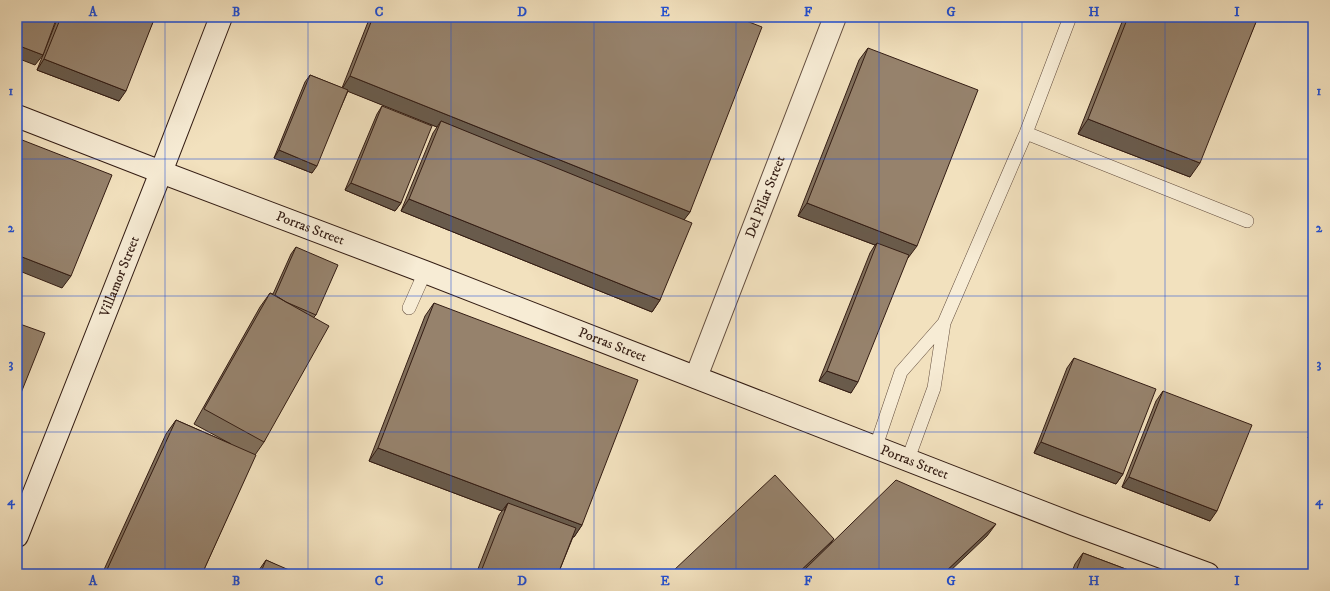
<svg xmlns="http://www.w3.org/2000/svg" width="1330" height="591" font-family="'IM FELL DW Pica',serif">
<rect width="100%" height="100%" fill="#f2e1be"/>
<filter id="stains"><feTurbulence type="fractalNoise" baseFrequency=".005" numOctaves="4"/><feColorMatrix values="0 0 0 0 .2 0 0 0 0 .09 0 0 0 0 .02 0 0 0 .5 -.17"/></filter>
<radialGradient id="worn" r=".72"><stop offset=".6" stop-color="#630" stop-opacity="0"/><stop offset="1" stop-color="#630" stop-opacity=".3"/></radialGradient>
<g fill="none" stroke-linecap="round" stroke-linejoin="round">
<defs>
<path id="lane" d="M1026,133L1247,221
M409,308L425,272
M876,446L901,372L944,323
M908,459L934,388L944,323L1026,133L1070,17"/>
<g id="street">
<path id="s1" d="M696,377L835,17"/>
</g>
<g id="secondary">
<path id="s2" d="M17,116L161,172L425,272L1075,525L1208,574"/>
<path id="s3" d="M17,536L161,172L221,17"/>
</g>
</defs>
<use href="#lane" stroke="#634d3e" stroke-width="14"/>
<use href="#street" stroke="#634d3e" stroke-width="24"/>
<use href="#secondary" stroke="#331c13" stroke-width="24"/>
<use href="#lane" stroke="#f7ecd5" stroke-width="13"/>
<use href="#street" stroke="#f7ecd5" stroke-width="22"/>
<use href="#secondary" stroke="#f7ecd5" stroke-width="22"/>
</g>
<path fill="#81705d" stroke="#331c13" d="M58,17H155L119,101L37,70Z
M370,17H736L690,212L684,219L660,300L652,312L401,211L433,133L437,127L348,91L312,173L274,158L305,82L310,75L342,88Z
M1124,17H1258L1190,177L1078,134Z
M868,48L908,258H907L851,393L819,381L870,253L875,245L798,216L859,60Z
M382,106L401,203L395,211L345,190L377,114Z
M296,247L316,315L314,317L264,442L255,455L202,574H102L166,434L176,420L231,444L194,424L260,307L270,293L273,294L291,254Z
M434,303L582,525L574,537H573L558,574H476L499,515L502,511L369,461L425,316Z
M1074,358L1123,474L1116,484L1034,453L1067,368Z
M1163,391L1210,521L1122,487L1156,401Z
M1313,426V440L1308,438Z
M1083,553L1139,574H1071L1075,564Z
M266,560L295,574H257L259,570Z"/>
<path fill="#695b4c" stroke="#331c13" d="M17,45L43,55L35,65L17,58Z
M44,59L126,91L119,101L37,70Z
M350,76L690,212L681,224L441,121L437,127L342,89Z
M1088,119L1200,163L1190,177L1078,134Z
M279,150L317,166L312,173L274,158Z
M351,183L401,203L395,211L345,190Z
M409,199L660,300L652,312L401,211Z
M807,203L917,246L908,258L876,246L877,243L875,245L798,216Z
M17,255L71,276L62,288L17,270Z
M827,371L858,382L851,393L819,381Z
M1313,431V440L1308,438Z
M1041,442L1123,474L1116,484L1034,453Z
M378,448L582,525L574,537L504,511L508,503L502,511L369,461Z
M1129,477L1217,511L1210,521L1122,487Z
M996,524L987,536L947,574H943Z
M834,539L826,550L801,574H797Z"/>
<path fill="#96826c" stroke="#331c13" d="M17,17H57L43,55L17,45Z
M61,17H155L126,91L44,59Z
M373,17H736L762,27L690,212L350,76Z
M1128,17H1258L1200,163L1088,119Z
M868,48L978,90L917,246L807,203Z
M310,75L348,90L317,166L279,150Z
M382,106L432,126L401,203L351,183Z
M441,121L692,223L660,300L409,199Z
M17,138L112,175L71,276L17,255Z
M877,243L909,255L858,382L827,371Z
M296,247L338,265L316,315L286,302L275,295Z
M270,293L329,326L264,442L204,409Z
M434,303L638,380L582,525L378,448Z
M17,323L45,333L17,403Z
M1074,358L1156,389L1123,474L1041,442Z
M1163,391L1252,425L1217,511L1129,477Z
M176,420L256,455L202,574H105Z
M775,475L834,539L797,574H675L673,571Z
M896,480L996,524L943,574H800Z
M508,503L576,528L558,574H480Z
M1083,553L1139,574H1075Z
M266,560L296,573L295,574H260Z"/>
<path fill="none" stroke="#1d4ed8" stroke-width="1" stroke-opacity="0.55" d="M165,17V574M308,17V574M451,17V574M594,17V574M736,17V574M879,17V574M1022,17V574M1165,17V574M17,159H1313M17,296H1313M17,432H1313"/>
<g text-anchor="middle" dominant-baseline="central" stroke-width="3.5" stroke-linejoin="round" paint-order="stroke">
<g font-size="14" fill="#331c13" stroke="#f7ecd5">
<text stroke="none"><textPath href="#s1" startOffset="193">Del Pilar Street</textPath></text>
<text stroke="none"><textPath href="#s2" startOffset="314">Porras Street</textPath></text>
<text stroke="none"><textPath href="#s3" startOffset="279">Villamor Street</textPath></text>
<text stroke="none"><textPath href="#s2" startOffset="638">Porras Street</textPath></text>
<text stroke="none"><textPath href="#s2" startOffset="962">Porras Street</textPath></text>
</g>
</g>
<rect width="1330" height="591" fill="none" stroke="#f2e1be" stroke-width="44"/>
<rect x="22" y="22" width="1286" height="547" fill="none" stroke="#1d4ed8" stroke-width="1.5"/>
<g font-size="13" text-anchor="middle" font-weight="bold" fill="#1d4ed8">
<text x="93" y="16">A</text>
<text x="236" y="16">B</text>
<text x="379" y="16">C</text>
<text x="522" y="16">D</text>
<text x="665" y="16">E</text>
<text x="808" y="16">F</text>
<text x="951" y="16">G</text>
<text x="1094" y="16">H</text>
<text x="1237" y="16">I</text>
<text x="11" y="95">1</text>
<text x="1319" y="95">1</text>
<text x="11" y="232">2</text>
<text x="1319" y="232">2</text>
<text x="11" y="368">3</text>
<text x="1319" y="368">3</text>
<text x="11" y="505">4</text>
<text x="1319" y="505">4</text>
<text x="93" y="585">A</text>
<text x="236" y="585">B</text>
<text x="379" y="585">C</text>
<text x="522" y="585">D</text>
<text x="665" y="585">E</text>
<text x="808" y="585">F</text>
<text x="951" y="585">G</text>
<text x="1094" y="585">H</text>
<text x="1237" y="585">I</text>
</g>
<rect width="100%" height="100%" filter="url(#stains)"/>
<rect width="100%" height="100%" fill="url(#worn)"/>
</svg>
